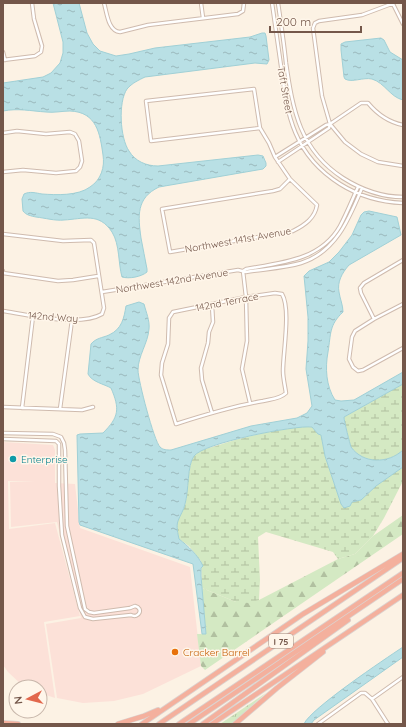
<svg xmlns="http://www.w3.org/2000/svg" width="406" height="727" font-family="Quicksand,sans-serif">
<defs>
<pattern id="grass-tufts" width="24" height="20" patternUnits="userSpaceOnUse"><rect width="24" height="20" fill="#d4e9c3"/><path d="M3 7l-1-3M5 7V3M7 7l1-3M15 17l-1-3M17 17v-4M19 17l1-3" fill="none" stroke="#b1c0a0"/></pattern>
<pattern id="forest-firs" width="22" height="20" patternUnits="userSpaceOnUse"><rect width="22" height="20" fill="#d4e9c3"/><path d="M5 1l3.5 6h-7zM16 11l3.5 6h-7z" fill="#b1c0a0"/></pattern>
<pattern id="wetland-marsh" width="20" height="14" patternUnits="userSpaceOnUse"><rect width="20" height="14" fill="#d4e9c3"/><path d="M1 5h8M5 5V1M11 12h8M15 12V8" fill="none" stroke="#b1c0a0"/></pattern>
<pattern id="water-ripples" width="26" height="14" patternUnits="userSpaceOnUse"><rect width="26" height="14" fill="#b9e0e5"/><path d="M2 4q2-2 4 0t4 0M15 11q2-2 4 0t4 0" fill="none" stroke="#9bb8bc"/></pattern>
</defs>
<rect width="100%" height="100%" fill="#fcf2e4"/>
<path fill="#fce1d8" d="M3,442L53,445L55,450V483L75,484L80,528L190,567L201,666L143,694L114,701L83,703L57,698L46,624L81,618L57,522L11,527L10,482H35L8,481L9,529L55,523L80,616L44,622L55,698L40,693V687H26L22,685L8,672L3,665Z"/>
<path fill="url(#grass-tufts)" d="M266,693L232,724H220Z"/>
<path fill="url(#forest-firs)" d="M403,515V534L205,670L201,666L197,634H206L202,588L236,602L259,600L338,559L355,554L373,536Z"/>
<path fill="url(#wetland-marsh)" d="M403,384V450C388,464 363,464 351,447C350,444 344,420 344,417Z
M305,426L312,427L318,434L321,435L325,456L341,504L344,508L352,502L361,500L376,486L403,467V481L384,518L373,536L355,554L338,559L333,552L266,532L258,537L260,580L259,600L249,603L236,602L202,588L201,561L189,546L179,539C178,534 176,526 178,521C180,514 185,508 186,501C188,490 188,464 194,456C198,450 209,448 216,446C245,436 275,430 305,426Z"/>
<path fill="url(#water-ripples)" stroke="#a0d0d6" d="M53,3H79L87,33L93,44L100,51L116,56L129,54L155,48L250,37L262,33H265L266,36L269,60L267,64L255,63L145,77C139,80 132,83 127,89C118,102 120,138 129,151C135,161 146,166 158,166L258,155L263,156L266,163V166L263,169L159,187C136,198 138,216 141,238C143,248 145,259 147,269V272C141,277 129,279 122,277C118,263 120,245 112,232C99,212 83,219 64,220C55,221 45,218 36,217C31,216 26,215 23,211L22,199L24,194C30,191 36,193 42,194C56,195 78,196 90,187C101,180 105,167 103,155C100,134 97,112 70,111C62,111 54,113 46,112C31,111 18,108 3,111V83L43,77L51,73L60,63L63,53V42Z
M381,38L384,40L390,52L403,60V100C390,97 385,83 372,79C363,77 352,83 345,79L344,77L341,50V44L345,42Z
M369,211L397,217L401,235L349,265C342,273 337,282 339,292C340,299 343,305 343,312C329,325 331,334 328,352C325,368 326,386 335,400L341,401L354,400L403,372V384L344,417C344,421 350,444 351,447C363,464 388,464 403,450V467L376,486L361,500L352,502L350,506L344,508L341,504L325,456L321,435L318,434L312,427C295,425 203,443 194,456C187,465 189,491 185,504C184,510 180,515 178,521C176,526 178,534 179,539C188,546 198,555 203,566L201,568V576L206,634H202L193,564L80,525L79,522L77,435L80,434L103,433C119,417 120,409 111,388C104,384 92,382 88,374L91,344C96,338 102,338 109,335C122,329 124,318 126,306L139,302L144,304C146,312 150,321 149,329C148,343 138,356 138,370C138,380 154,441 160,447C163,450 167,450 171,450L251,426L297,418L307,413L312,406L306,369L308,341V317L304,276L309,271L329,262L339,252L352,235L361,215L364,212Z
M403,647V657L314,720L311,724H304C310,709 385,659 403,647Z"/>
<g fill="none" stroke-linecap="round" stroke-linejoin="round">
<defs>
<path id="street" d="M104,3C107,13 108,31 120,32L148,25L238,14L243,11L244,3
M201,3L203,18
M272,3C275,24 278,45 281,66C287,116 294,155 340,184C359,196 381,202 403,203
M278,3C281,23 284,43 286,63C293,111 300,150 343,178C362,190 381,197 403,197
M394,3L362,15L319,21L315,23L313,28L322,96L330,124L345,142L361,154L378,162L403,166
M393,4L403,24
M3,52L5,60
M3,60L35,56L41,52L42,46L34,19L32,3
M260,128L151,141L146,101L254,89L260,128L269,143L275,157L290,179L317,205C315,218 305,225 293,231L170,252L162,209L273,191L280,189L290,179
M3,133L17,131L46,134L70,132L75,134L79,141L82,161L80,167L76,171L56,173L23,170L3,172
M275,157L326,125L330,124L361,103H368C378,115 388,122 403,125
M278,162L329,128L330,124
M3,234L63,241L91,240L94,243L104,308L102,314C80,327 28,315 3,311
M403,260L364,283L360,288L361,293L374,319L355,331L352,337L349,359L353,367L358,371L363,370L403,348
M3,271V273L58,281L73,280L98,276
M243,271L246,269C281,263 321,260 340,226C347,213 352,200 358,187
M243,271L246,297L247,341L242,369L250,403
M102,292L238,270L246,272C264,269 284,268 301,263C336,252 349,219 362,188
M275,293L282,294C291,309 283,352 283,371C283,378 285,386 286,393C280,399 271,399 263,401C233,406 204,415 176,424L161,375L162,363L168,344L169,318L173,312L246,297Z
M212,305L213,322L209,332L208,343L201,368L202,380L212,413
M374,319L403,304
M3,407L82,410L93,407
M22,408L33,316
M60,409L72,320
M3,433L53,434L61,437L64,443L65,450L67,526L85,609L89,612L94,613L130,608L135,606C144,608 139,619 131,615L93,619L85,617L80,608L62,535L59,486V444L56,441L3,439
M372,699L388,724
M318,724L361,693H365L372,699L403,677"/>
<path id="highway" d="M3,723L18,724
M118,724L144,716L158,710
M142,724L303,614L403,554
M159,724L403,558
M179,724L403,573
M189,724L403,579
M203,724L348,620
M212,724L403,595
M235,724L277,688L323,652"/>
</defs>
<use href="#street" stroke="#cfbbae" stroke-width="4.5"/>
<use href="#highway" stroke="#dbd3d0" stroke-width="6"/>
<use href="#street" stroke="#fff" stroke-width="2.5"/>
<use href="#highway" stroke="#f4b09d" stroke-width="4.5"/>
</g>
<circle fill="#0f9aa8" stroke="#fff6ea" stroke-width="1.5" cx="13" cy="459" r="4"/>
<circle fill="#e8710a" stroke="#fff6ea" stroke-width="1.5" cx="175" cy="652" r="4"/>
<g text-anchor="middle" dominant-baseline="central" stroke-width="3" stroke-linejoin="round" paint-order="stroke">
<rect fill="#fff6ea" stroke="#9e877a" stroke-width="1" x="269" y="634" width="24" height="14" rx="3"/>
<g font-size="9" font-weight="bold" fill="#74574a">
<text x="281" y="641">I 75</text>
</g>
<g font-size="10" fill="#74574a" stroke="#fff6ea">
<text transform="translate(285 90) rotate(80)">Taft Street</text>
<text transform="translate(238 240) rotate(-10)">Northwest 141st Avenue</text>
<text transform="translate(172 281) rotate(-9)">Northwest 142nd Avenue</text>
<text transform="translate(227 302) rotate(-11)">142nd Terrace</text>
<text transform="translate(53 317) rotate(4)">142nd Way</text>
</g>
<g font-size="10" fill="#0d838f" stroke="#fff6ea" text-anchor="start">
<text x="21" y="459">Enterprise</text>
</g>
<g font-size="10" fill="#c56008" stroke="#fff6ea" text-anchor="start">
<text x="183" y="652">Cracker Barrel</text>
</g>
</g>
<rect width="406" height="727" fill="none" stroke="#74574a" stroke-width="8"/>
<g transform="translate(28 699) rotate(263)"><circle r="19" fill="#fff6ea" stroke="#c7b6aa"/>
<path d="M0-3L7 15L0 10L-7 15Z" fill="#e2684d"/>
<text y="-6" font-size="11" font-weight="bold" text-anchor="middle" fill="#74574a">N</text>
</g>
<path d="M270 26v6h91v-6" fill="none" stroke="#74574a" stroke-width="2"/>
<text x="276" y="26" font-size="12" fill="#74574a" stroke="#fff6ea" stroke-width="3" paint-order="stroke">200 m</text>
</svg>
